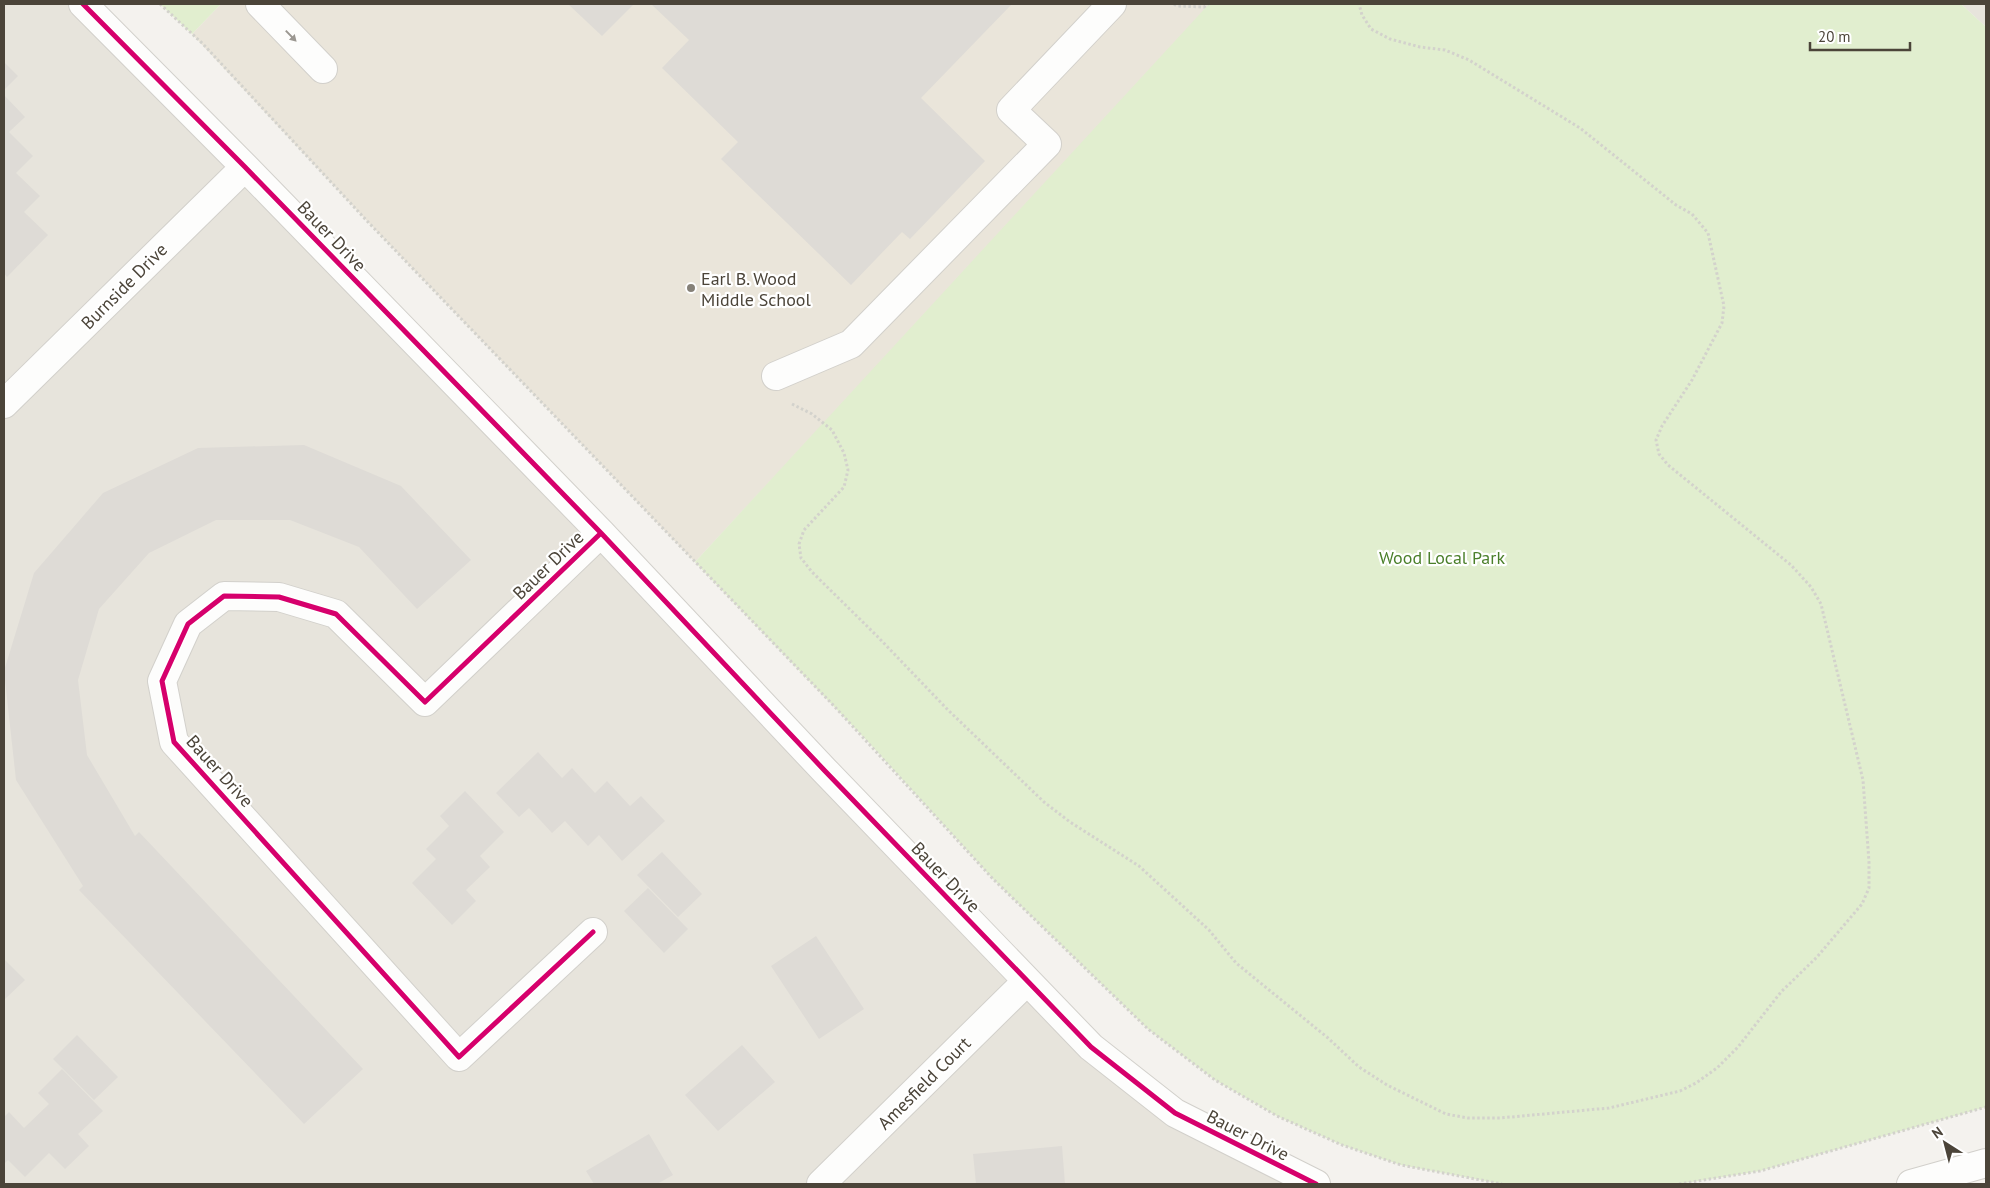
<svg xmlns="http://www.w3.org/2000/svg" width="1990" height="1188" font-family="'PT Sans',sans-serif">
<rect width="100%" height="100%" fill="#f4f2ee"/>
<path fill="#e7e4dc" d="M4,4H83L1091,1047L1316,1184H4Z
M1961,4H1986V27Z"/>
<path fill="#eae5da" d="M221,4H1214L695,562L368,222L192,34Z"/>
<path fill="#e1eecf" d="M160,4H221L192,34Z
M1209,4H1961L1986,27V1107L1760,1171L1679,1184H1502L1401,1165L1342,1145L1277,1116L1215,1080L1148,1029L993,879L870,744L695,562Z"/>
<path fill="#dedbd6" d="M568,4H634L602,36Z
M651,4H1012L921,98L985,161L910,239L902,232L851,285L721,159L738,142L662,68L689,40Z
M4,62L18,76L4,90Z
M4,95L25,117L9,132L33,156L16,173L40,196L24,212L48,235L7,277L4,273Z
M304,445L401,486L471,560L417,609L359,547L290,520H216L149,553L99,609L78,680L87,755L135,836L139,832L363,1069L304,1124L79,890L83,886L16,780L4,671L34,573L103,493L198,448Z
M538,752L562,778L572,768L595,793L607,781L630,806L641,796L665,821L622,861L599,835L588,846L565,821L552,833L529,808L519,817L496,793Z
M465,791L504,832L480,856L490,867L466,890L476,901L452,925L412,883L436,859L426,849L449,826L440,816Z
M662,852L702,894L678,917L637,875Z
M648,888L688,929L664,953L624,911Z
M816,936L864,1009L819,1039L771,966Z
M4,959L25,980L4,1000Z
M77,1035L118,1077L94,1100L53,1059Z
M742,1045L775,1082L718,1131L685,1095Z
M62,1069L103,1111L78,1134L89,1146L65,1169L49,1153L25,1177L8,1160L4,1164V1117L9,1112L24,1128L49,1104L38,1093Z
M649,1134L673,1175L657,1184H594L586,1171Z
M1062,1146L1065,1184H976L973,1154Z"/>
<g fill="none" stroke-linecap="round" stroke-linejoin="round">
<defs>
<path id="minor" d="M83,4L245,167L601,533L825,771L1091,1047L1175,1113L1316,1184
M260,4L323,69
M776,376L851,344L1047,144L1011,110L1112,4
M4,404L245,167
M593,932L459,1057L174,742L162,681L188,624L224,596L279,597L336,614L425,702L601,533
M821,1184L1027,981
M1911,1184L1986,1163"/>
</defs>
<use href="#minor" stroke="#d2d0cb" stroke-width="30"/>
<path stroke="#d3d2cc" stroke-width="3" stroke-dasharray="2.5 2.5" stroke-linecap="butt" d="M160,4L203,44L368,222L834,706L993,879L1148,1029L1215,1080L1277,1116L1342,1145L1401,1165L1502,1184
M1174,4L1177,6L1204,7L1208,4
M792,404L812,414L832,430L844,453L848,470L844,487L804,530L799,544L801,558L812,572L877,636L948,710L1044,802L1070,822L1139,866L1209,930L1236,963L1328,1038L1359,1067L1387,1085L1446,1114L1468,1118H1500L1609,1108L1680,1091L1696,1083L1717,1068L1738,1047L1781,992L1817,957L1862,904L1869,888V862L1863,780L1821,604L1811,587L1791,565L1668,465L1659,454L1656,440L1662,426L1692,380L1722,323L1724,306L1708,233L1692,214L1676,205L1580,128L1469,60L1445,50L1420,47L1390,39L1371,29L1362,15L1359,4
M1679,1184L1760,1171L1986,1107"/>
<use href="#minor" stroke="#fdfdfc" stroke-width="28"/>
<defs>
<path id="cycleway" d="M83,4L245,167L601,533L825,771L1091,1047L1175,1113L1316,1184
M593,932L459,1057L174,742L162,681L188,624L224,596L279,597L336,614L425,702L601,533"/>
</defs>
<use href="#cycleway" stroke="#fff" stroke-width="8"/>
<use href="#cycleway" stroke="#d6006c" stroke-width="5"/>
</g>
<defs><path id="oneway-solid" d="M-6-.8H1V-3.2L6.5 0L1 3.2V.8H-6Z" transform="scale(1.25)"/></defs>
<use fill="#9b9791" href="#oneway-solid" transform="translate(291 36) rotate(46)"/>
<circle fill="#868178" stroke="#fff" stroke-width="2" cx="691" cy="288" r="5"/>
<g text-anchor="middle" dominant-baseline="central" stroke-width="4.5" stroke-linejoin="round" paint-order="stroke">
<g font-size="18" fill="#4b4439" stroke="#fff">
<text transform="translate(332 236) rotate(46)">Bauer Drive</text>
<text transform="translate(124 286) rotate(-45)">Burnside Drive</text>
<text transform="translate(548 565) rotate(-44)">Bauer Drive</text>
<text transform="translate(220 771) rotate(48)">Bauer Drive</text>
<text transform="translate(946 877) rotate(46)">Bauer Drive</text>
<text transform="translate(924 1083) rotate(-45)">Amesfield Court</text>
<text transform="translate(1248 1135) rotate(27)">Bauer Drive</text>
</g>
<g font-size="18" fill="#4b4439" stroke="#fff" text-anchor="start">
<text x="701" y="278">Earl B. Wood<tspan x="701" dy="21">Middle School</tspan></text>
</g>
<g font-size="18" fill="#4a7f2a" stroke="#fff">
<text x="1442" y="557">Wood Local Park</text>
</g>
</g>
<rect width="1990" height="1188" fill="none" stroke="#4b4439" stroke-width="10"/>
<g transform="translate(1945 1143) rotate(324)" stroke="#ffffff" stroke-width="4" paint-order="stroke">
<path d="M0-4L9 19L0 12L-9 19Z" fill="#4b4439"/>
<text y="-8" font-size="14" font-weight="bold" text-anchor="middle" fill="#4b4439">N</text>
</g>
<path d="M1810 42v8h100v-8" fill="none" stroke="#4b4439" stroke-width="2.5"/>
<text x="1818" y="42" font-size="15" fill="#4b4439" stroke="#ffffff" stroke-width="4" paint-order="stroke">20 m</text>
</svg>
